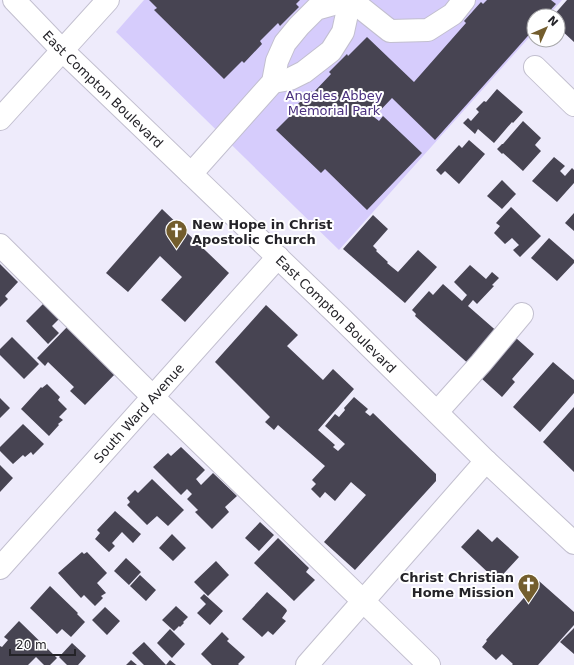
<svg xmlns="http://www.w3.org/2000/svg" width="574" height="665" font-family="'DejaVu Sans',sans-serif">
<rect width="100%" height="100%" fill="#eeebfb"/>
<path fill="#d6ccfc" d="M144,0H562L548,16H534V32L339,250L116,32Z"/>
<path fill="#474452" d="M149,0H300L296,4L299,7L280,26L278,23L260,41L262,44L244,63L242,61L224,79L154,10L157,8Z
M487,0H551L556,4L545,16H534V29L435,140L392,98L374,117L379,121L383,116L422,153L367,210L325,169L321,173L276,130L295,111L293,109L311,91L313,93L331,74L329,72L347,54L348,56L367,37L414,82L466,23L464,21L481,2L483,4Z
M567,0H574V42L560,29L563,26L558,21V16H553Z
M497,89L523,112L513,123L512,122L494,143L478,129L475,134L463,123L468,118L471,121L479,112L476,109L484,101L486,102Z
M523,121L541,138L535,145L541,151L523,171L503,153L502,154L497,149L502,144H503Z
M469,140L485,154L459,184L445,171L441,175L436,170L459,145L462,148Z
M554,157L565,166L560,171L565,176L572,168L574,170V183L557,202L532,181Z
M502,180L516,194L502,209L487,196Z
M511,207L541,236L520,257L513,250L519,245L512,238L505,244L494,233L500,226L496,223Z
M162,209L229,273L185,322L161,300L182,277L160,256L128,292L106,273Z
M574,213V231L565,223Z
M373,215L388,229L373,246L377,250L376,251L388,262L387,263L398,272L418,250L437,267L405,303L343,249Z
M549,238L574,260V263L557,281L531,258Z
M0,264L18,282L5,296L8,299L0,307Z
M470,265L486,279L492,272L499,278L492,285L494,286L477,304L473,300L468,306L500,334L471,366L415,316L416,314L412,310L429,291L433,295L443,284L462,301L467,295L454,282Z
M44,303L60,318L52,326L59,333L48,344L26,321Z
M266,305L298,335L287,346L323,380L333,369L354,389L318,430L335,445L333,447L338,451L345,444L325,426L335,414L339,417L345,410L344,408L354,397L368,409L365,412L370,416L373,413L436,474V481L355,570L324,542L366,495L351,482L335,501L325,492L320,498L311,489L316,484L312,480L325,466L278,425L274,430L265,422L270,417L215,362Z
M69,325L117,372L85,405L70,391L74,387L48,362L45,366L37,358Z
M12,337L39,364L24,379L0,355V349Z
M516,338L534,354L512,379L515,382L502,397L481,378Z
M553,362L574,380V393L540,432L513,407Z
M47,384L60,397L58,400L67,409L59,417L63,420L58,424L59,425L49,436L21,409L41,387L42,388Z
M0,398L10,408L0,418Z
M574,407V472L543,442Z
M23,424L44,444L33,455L31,452L25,457L23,455L13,464L0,451V447Z
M181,447L205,470L196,479L201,485L213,473L237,496L225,507L229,512L212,529L195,512L198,510L187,499L192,494L187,489L181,495L153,467L168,453L171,456Z
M0,465L13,478L0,492Z
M152,479L184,510L168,526L157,516L147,525L127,505L130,502L127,498L135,490L138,493Z
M115,511L141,534L133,543L122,532L112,543L115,546L109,552L95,539L100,533L97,530Z
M260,522L274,535L259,551L245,538Z
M478,529L492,542L497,537L519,557L497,581L461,547Z
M172,534L186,548L173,561L159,548Z
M278,538L309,568L306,572L315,580L294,601L254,563Z
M82,552L84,554L87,552L107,573L97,583L106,593L101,596L103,598L95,606L84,595L81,598L58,573Z
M126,558L141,572L129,585L114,571Z
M216,561L229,575L208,596L194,582Z
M140,575L156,590L146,601L130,586Z
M539,581L574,612V625L538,665H512L513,664L502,654L496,660L482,647L487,641L486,640Z
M50,586L78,613L77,614L85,622L71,637L62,629L57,634L30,608Z
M267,592L286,609L287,611L282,618L286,621L273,635L268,631L262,637L242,619Z
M204,594L223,611L210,625L197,613L206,604L200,598Z
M176,606L188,617L183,622L184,623L180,627L179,626L174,631L162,620Z
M105,607L120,621L107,635L92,620Z
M19,621L57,658L50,665H44L36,657L28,665H0V646L2,647L8,640L4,637Z
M574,628V654L560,642Z
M170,629L185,644L172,658L157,643Z
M222,632L229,639L227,641L245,657L238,664L239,665H212L201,654Z
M144,642L166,665L170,660L176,665H144L132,653Z
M72,643L86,656L78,665H67L59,657Z
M131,660L137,665H126Z"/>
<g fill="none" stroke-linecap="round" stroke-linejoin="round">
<defs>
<g id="minor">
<path d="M351,0L390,31L428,30L453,14L464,0"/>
<path d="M535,67L574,105"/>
<path d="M273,82L290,79L304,72L331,51L343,32L350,0"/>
<path d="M0,119L108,0"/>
<path d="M191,174L273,82L277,61L285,43L299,26L316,9L348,0"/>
<path d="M0,245L153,397L429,665"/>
<path d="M437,412L481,363L522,314"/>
<path id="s1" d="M0,568L278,257"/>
<path d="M307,665L486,461"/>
</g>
<g id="major">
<path id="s2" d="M14,0L62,50L340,317L486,461L574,543"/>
</g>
</defs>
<use href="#minor" stroke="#c2bfcf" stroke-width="24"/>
<use href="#major" stroke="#c2bfcf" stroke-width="24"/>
<use href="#minor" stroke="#fff" stroke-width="22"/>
<use href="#major" stroke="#fff" stroke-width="22"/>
</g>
<defs>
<symbol id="church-pin" viewBox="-11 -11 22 30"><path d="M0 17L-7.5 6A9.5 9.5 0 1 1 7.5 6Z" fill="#735d2d" stroke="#fff"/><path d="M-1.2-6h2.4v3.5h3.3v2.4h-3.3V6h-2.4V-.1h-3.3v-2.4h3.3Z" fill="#fff"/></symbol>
</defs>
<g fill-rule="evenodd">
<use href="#church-pin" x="164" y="218" width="25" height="34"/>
<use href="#church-pin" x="516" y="572" width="25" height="34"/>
</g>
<g text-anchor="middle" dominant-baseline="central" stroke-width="4" stroke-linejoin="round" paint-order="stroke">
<g font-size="13" fill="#242328" stroke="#fff">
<text stroke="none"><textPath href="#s2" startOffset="126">East Compton Boulevard</textPath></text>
<text stroke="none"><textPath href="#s2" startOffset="450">East Compton Boulevard</textPath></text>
<text stroke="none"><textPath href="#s1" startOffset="208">South Ward Avenue</textPath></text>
</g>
<g font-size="13" fill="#4b3180" stroke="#fff">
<text x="334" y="95">Angeles Abbey<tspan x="334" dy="15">Memorial Park</tspan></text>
</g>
<g font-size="13" font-weight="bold" fill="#242328" stroke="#fff" text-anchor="start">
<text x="192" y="224">New Hope in Christ<tspan x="192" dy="15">Apostolic Church</tspan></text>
<text x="514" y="577" text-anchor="end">Christ Christian<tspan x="514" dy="15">Home Mission</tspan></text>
</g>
</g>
<g transform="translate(546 28) rotate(45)"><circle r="19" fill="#ffffff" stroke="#a7a7a9"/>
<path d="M0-3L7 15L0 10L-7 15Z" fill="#735d2d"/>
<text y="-6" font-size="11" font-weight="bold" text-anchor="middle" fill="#242328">N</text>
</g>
<path d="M10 649v6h65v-6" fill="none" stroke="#242328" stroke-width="2"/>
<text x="16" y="649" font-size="12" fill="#242328" stroke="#ffffff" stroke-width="3" paint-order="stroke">20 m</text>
</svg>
